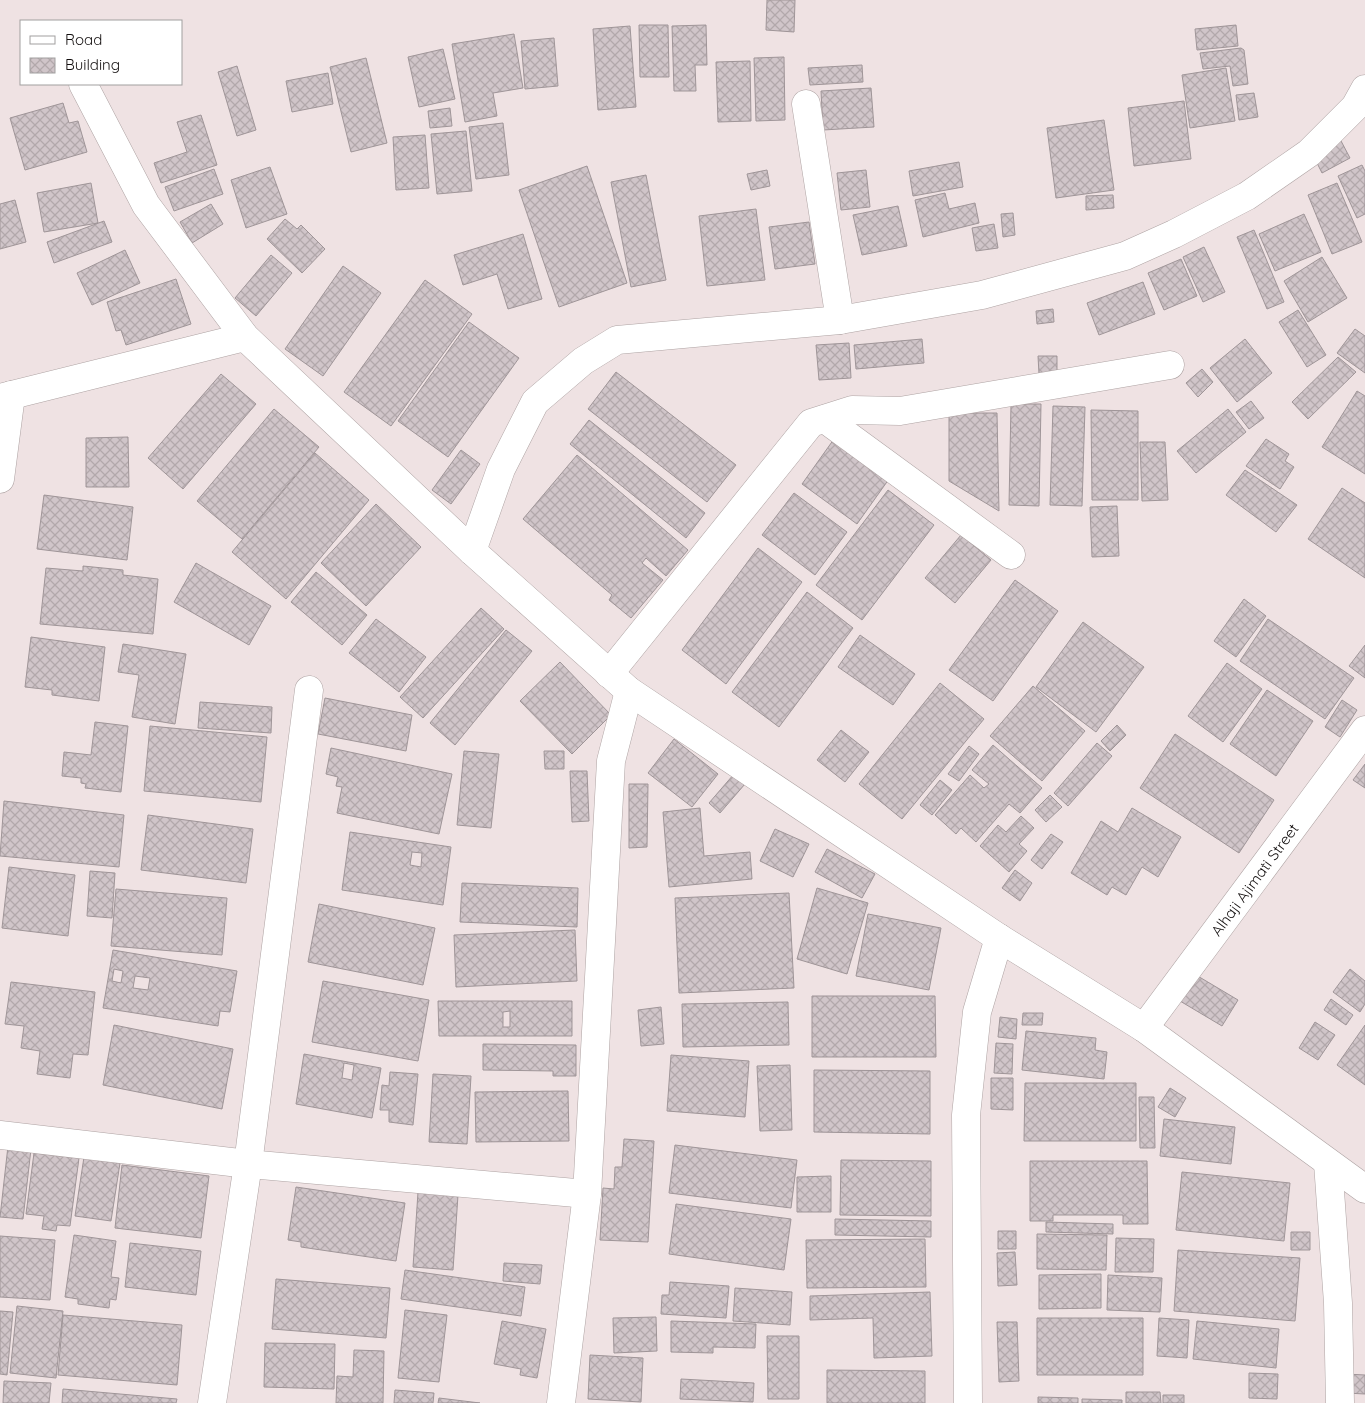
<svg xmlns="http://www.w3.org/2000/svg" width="1365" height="1403" font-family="Quicksand,sans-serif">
<defs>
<pattern id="building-cross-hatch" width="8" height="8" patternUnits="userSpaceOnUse" patternTransform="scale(1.25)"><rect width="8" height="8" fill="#d0c5c9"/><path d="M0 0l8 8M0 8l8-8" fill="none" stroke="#b2a8ab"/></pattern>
</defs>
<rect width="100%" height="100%" fill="#efe2e3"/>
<path fill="url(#building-cross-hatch)" stroke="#9f9598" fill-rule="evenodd" d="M767,0H795L794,32L766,30Z
M639,25H668L669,77H640Z
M706,25L707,65H695L696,91H674L672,26Z
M1236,25L1238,46L1197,50L1195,29Z
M630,26L636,107L598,110L593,29Z
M514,34L523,88L493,93L497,116L465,122L452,44Z
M554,38L558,86L525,89L521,41Z
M1241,48L1244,50L1248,84L1233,86L1230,66L1203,69L1200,53Z
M443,49L455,99L419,107L408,57Z
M784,57L785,120L756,121L754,58Z
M366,58L387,143L351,152L330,67Z
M750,61L751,121L718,122L716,62Z
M862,65L863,82L810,85L808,68Z
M237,66L256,130L237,136L218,72Z
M1226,68L1235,121L1190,128L1182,75Z
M328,73L333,104L292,112L286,81Z
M871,88L874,127L823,130L821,91Z
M1254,93L1258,117L1239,120L1236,95Z
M1184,101L1191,159L1134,166L1128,108Z
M63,103L69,123L78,121L87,152L25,170L10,118Z
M450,108L452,126L430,128L428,111Z
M201,115L217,165L161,183L154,163L187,152L177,122Z
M1104,120L1114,190L1056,198L1047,128Z
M503,123L509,175L476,179L469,127Z
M466,131L472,191L437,194L431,134Z
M425,135L429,188L396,190L393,137Z
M1340,139L1350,158L1322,173L1312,153Z
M959,162L963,187L913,196L909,171Z
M1362,165L1365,171V214L1357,218L1338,176Z
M587,166L627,283L559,307L519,190Z
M270,167L287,214L246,228L231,180Z
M214,169L223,194L174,211L165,187Z
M767,170L770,186L751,190L747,174Z
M866,170L870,207L841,210L837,173Z
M646,175L666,280L631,287L611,182Z
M91,183L98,223L44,232L37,193Z
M1337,183L1362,242L1332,254L1308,195Z
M945,193L949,209L975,203L979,223L923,237L915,200Z
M1113,195L1114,208L1086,210V196Z
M15,200L26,242L0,249V204Z
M211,204L223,224L192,243L180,222Z
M898,206L907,246L862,255L853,215Z
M756,209L765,280L707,286L699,216Z
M1013,213L1015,235L1003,237L1001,214Z
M1304,214L1321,252L1275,271L1259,234Z
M285,219L297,229L301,225L325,249L302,273L267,239Z
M104,221L112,242L54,263L47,242Z
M809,222L815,264L775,269L769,227Z
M994,224L998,248L976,251L972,228Z
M1254,230L1284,302L1267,309L1237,237Z
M523,234L542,299L508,309L497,274L463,285L454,255Z
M1204,247L1225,292L1203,302L1183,257Z
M125,250L140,283L92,305L77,273Z
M271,255L292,273L256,316L235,298Z
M1322,257L1347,298L1308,322L1284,281Z
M1181,259L1197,296L1164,310L1148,273Z
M343,266L381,293L323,376L285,349Z
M176,279L191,324L126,345L121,330L116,331L107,302Z
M425,280L472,314L391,426L344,392Z
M1143,282L1155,314L1099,335L1087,303Z
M1053,309L1054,322L1037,324L1036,311Z
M1298,310L1326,355L1307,367L1279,322Z
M469,322L519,358L448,457L398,421Z
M1355,329L1365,336V373L1337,353Z
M922,339L924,363L856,369L854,345Z
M1245,339L1272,373L1237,402L1210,368Z
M849,343L851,378L819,380L816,345Z
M1038,356H1057V373L1039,374Z
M1338,357L1356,372L1308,419L1292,402Z
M1202,369L1213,382L1198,397L1186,383Z
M616,372L736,465L707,502L588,409Z
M221,374L256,404L183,489L148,458Z
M1357,391L1365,396V474L1322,447Z
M1251,401L1264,418L1249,429L1236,412Z
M1011,404H1041L1039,506L1009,505Z
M1053,406L1085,407L1082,506L1050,505Z
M274,409L319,447L242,539L197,501Z
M1228,409L1246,432L1196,473L1177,451Z
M1091,410L1138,411V500H1092Z
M949,413H997L999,511L949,481Z
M589,420L705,513L686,538L570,444Z
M128,437L129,487H86V438Z
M834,439L889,479L857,524L802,484Z
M1266,439L1289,454L1285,461L1294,467L1280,489L1246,466Z
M1140,442H1165L1168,500L1142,501Z
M461,450L480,464L451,504L432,490Z
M315,453L369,500L286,599L232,552Z
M577,455L688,550L666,576L646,558L642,563L663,580L631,618L609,600L612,595L523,519Z
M1245,470L1297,505L1276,532L1226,495Z
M1342,488L1365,503V578L1308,539Z
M888,490L934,525L862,620L816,585Z
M794,493L847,532L815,575L762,535Z
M44,495L133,507L127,560L37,549Z
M376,504L421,547L366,606L321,563Z
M1117,506L1119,556L1092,557L1090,507Z
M961,535L991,560L955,603L925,578Z
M758,548L802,582L726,684L682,650Z
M196,563L271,606L249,645L174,602Z
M83,566L123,570V575L158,579L153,634L40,624L46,568L83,571Z
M316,572L367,615L342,645L291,602Z
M1015,580L1058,611L993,701L949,670Z
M807,592L853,628L779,727L732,692Z
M1244,599L1266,616L1236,657L1214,641Z
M481,608L504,629L423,718L400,697Z
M376,619L426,657L399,692L349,653Z
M1268,619L1354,678L1325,719L1240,661Z
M1083,622L1144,667L1096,732L1036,687Z
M506,630L532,651L455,745L430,723Z
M860,635L915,674L893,705L838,667Z
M31,637L105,647L99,701L52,695V690L25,687Z
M123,644L186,654L175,724L132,717L139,675L118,672Z
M1365,645V678L1349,666Z
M560,662L611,715L572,754L520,701Z
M1227,663L1262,689L1223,742L1188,716Z
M940,683L984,719L902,819L859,784Z
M1033,686L1085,731L1042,781L990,736Z
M1267,690L1313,721L1276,776L1230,744Z
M325,698L412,715L406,751L318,734Z
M1342,700L1357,710L1340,737L1325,727Z
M200,702L272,707L271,733L198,728Z
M95,722L128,726L121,792L85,788L86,784L81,783V778L62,776L64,752L91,755Z
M1117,725L1126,735L1110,751L1101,741Z
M150,726L267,737L261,802L144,791Z
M841,730L869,752L845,782L817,760Z
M1175,734L1274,800L1239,853L1140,788Z
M674,739L718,774L692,807L648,773Z
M1097,743L1112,756L1068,806L1054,793Z
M993,745L1042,788L1020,813L1009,804L976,842L961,828L956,834L935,815L970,775L984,788L989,784L972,770Z
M969,746L979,754L959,781L948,774Z
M331,748L452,774L439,834L337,813L342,787L336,786L338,777L326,774Z
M464,751L499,754L491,828L457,825Z
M544,751H564V769H545Z
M1365,764V788L1353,780Z
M570,771H587L589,821L572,822Z
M734,774L745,784L720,813L709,803Z
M940,780L952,790L932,815L920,805Z
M629,784H648L647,847L629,848Z
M1050,795L1062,807L1046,822L1035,810Z
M4,801L124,815L119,867L0,856Z
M700,808L704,856L750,852L752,879L669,887L663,812Z
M1132,808L1181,837L1158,877L1142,867L1126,895L1112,887L1107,895L1071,873L1101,821L1118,832Z
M148,815L253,829L246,883L141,870Z
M1021,816L1034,828L1019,844L1027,851L1009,872L980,846L998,825L1006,832Z
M775,829L809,844L793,877L760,861Z
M350,832L451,847L443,905L342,890ZM412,852L422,853L421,867L410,865Z
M1051,834L1063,842L1042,869L1031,860Z
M827,849L875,874L862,898L815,872Z
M9,867L75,875L68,936L2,928Z
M1015,870L1032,883L1020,901L1002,888Z
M90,871L115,873L112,918L87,916Z
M462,883L578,888L577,927L460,922Z
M817,888L868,903L847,974L797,959Z
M116,889L227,898L222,955L111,946Z
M789,893L794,988L679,993L675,898Z
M319,904L435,928L423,985L308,962Z
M868,914L941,928L929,990L856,976Z
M575,930L577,981L456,987L454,935Z
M113,950L237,971L230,1012L220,1011L218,1026L103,1008ZM114,969L123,971L121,983L112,981ZM135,976L150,978L148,990L133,988Z
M1350,969L1365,981V1004L1360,1012L1333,992Z
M1196,975L1238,1000L1222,1026L1180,1001Z
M323,981L429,1000L418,1061L312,1042Z
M11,982L95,992L88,1055L73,1054L70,1078L37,1074L40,1051L21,1048L24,1026L5,1024Z
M812,996H935L936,1057H812Z
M1331,999L1353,1015L1346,1025L1324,1010Z
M438,1001H572V1036H439ZM510,1011V1027H503V1012Z
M788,1002L789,1045L683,1047L682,1004Z
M661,1007L664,1044L641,1046L638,1010Z
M1023,1013H1043L1042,1025H1022Z
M1000,1017L1017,1019L1016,1039L998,1037Z
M1315,1022L1335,1035L1318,1060L1299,1048Z
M114,1025L233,1049L222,1109L103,1085Z
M1365,1025V1085L1337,1065Z
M1026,1031L1096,1038L1095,1050L1107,1052L1104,1079L1022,1070Z
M996,1043L1013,1044L1012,1074L994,1073Z
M483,1044L576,1045V1076H553V1071L483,1070Z
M304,1054L381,1068L372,1118L296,1104ZM344,1063L354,1065L352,1080L342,1078Z
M671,1055L749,1061L745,1117L667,1111Z
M790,1065L792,1130L760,1131L757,1066Z
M814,1070L930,1071V1134L814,1132Z
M390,1072L418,1074L413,1125L389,1122V1110H380L382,1085L389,1086Z
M433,1074L471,1076L467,1144L429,1142Z
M991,1078H1013V1110L991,1109Z
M1025,1083H1136V1141H1024Z
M1170,1088L1186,1098L1175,1117L1158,1107Z
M568,1091L569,1141L476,1142L475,1092Z
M1139,1097H1154L1155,1148H1140Z
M1164,1119L1235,1127L1231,1164L1160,1156Z
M624,1139L654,1141L648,1242L600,1240L603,1188L614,1189L615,1167H622Z
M675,1145L797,1160L791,1208L669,1193Z
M8,1146L31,1149L23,1219L0,1217Z
M34,1153L79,1158L70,1226L57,1225L56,1231L42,1229L44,1216L26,1214Z
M84,1157L120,1163L111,1221L75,1216Z
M841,1160L931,1161V1216L840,1215Z
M1030,1161H1147L1148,1224H1123V1215H1053V1221H1030Z
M122,1165L209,1176L201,1238L115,1228Z
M1182,1172L1290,1183L1284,1241L1176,1230Z
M831,1176V1212H797V1177Z
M296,1187L405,1203L396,1261L301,1247V1242L288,1240Z
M418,1192L458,1195L453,1270L413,1267Z
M676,1204L791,1219L784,1270L669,1254Z
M835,1219L931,1221V1237L835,1235Z
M1046,1222L1113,1224V1234L1046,1232Z
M998,1231H1016V1249H998Z
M1291,1232H1310V1250H1291Z
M1037,1234L1107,1235L1106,1270L1037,1269Z
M74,1235L116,1241L111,1277L119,1278L116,1300L110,1299L109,1308L78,1304V1299L65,1297Z
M0,1236L55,1240L50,1300L0,1297Z
M1116,1238L1154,1239L1153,1272H1115Z
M925,1239L926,1287L807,1288L806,1240Z
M130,1243L201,1251L196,1295L125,1287Z
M1178,1250L1300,1258L1295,1321L1174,1311Z
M1015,1252L1017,1285L998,1286L997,1253Z
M504,1263L542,1265L540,1284L503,1281Z
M405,1270L525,1287L521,1316L401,1299Z
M1101,1274V1308L1039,1309V1275Z
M1108,1275L1162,1278L1160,1312L1107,1310Z
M276,1279L390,1288L386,1338L272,1329Z
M670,1282L729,1286L726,1318L661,1314L662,1295H669Z
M735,1288L792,1292L790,1325L733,1321Z
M930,1292L932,1356L874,1358L873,1318L810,1320V1296Z
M17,1306L63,1311L56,1378L10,1373Z
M405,1310L447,1315L439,1382L398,1378Z
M0,1311L13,1312L7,1375L0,1374Z
M63,1315L182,1325L177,1385L58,1375Z
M656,1317L657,1351L614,1353L613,1318Z
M1037,1318H1143V1375H1037Z
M1159,1318L1189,1320L1187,1358L1157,1356Z
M502,1321L546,1329L537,1378L520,1375L521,1369L494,1364Z
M671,1321L756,1324L755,1348L713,1347V1353L671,1352Z
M1197,1321L1279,1329L1276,1368L1193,1359Z
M997,1322H1017L1019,1381L999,1382Z
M767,1336H799V1399H768Z
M265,1343L335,1344L334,1389L264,1387Z
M354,1350L384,1351L383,1403H336L337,1376L353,1377Z
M590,1355L643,1358L641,1402L588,1399Z
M827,1370L925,1371V1403H827Z
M1249,1373L1278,1374L1277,1399L1249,1398Z
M1346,1374L1365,1375V1394L1346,1393Z
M681,1379L754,1383L753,1402L680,1399Z
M4,1381L51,1383L49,1403H3Z
M63,1389L177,1399L176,1403H62Z
M395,1390L434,1393L433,1403H394Z
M1126,1392H1160L1161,1403H1126Z
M1163,1395H1184V1403H1163Z
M1038,1397L1078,1398V1403H1038Z
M439,1398L480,1403H438Z
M1082,1399L1122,1400V1403H1082Z"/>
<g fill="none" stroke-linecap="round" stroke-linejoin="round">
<defs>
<g id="minor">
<path d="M83,84L146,205L245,337L472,551L629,691L999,938L1144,1028L1365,1189"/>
<path d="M806,104L840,320"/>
<path d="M0,398L245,337"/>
<path d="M825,419L1011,555"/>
<path d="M0,479L11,395"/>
<path d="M472,551L501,469L535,402L583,361L617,340L840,320L982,295L1125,256L1174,234L1247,196L1309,153L1355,107L1365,89"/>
<path d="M609,674L811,423L852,410L900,411L1170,365"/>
<path id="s1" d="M1144,1028L1365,730"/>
<path d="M0,1135L248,1164L587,1194"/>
<path d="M1328,1163L1338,1303L1340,1403"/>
<path d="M212,1403L248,1164L309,690"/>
<path d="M561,1403L587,1194L611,761L629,691"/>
<path d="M968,1403L966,1115L977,1012L999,938"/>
</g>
</defs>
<use href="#minor" stroke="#aea3a3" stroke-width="29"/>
<use href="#minor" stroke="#fff" stroke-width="28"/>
</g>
<g text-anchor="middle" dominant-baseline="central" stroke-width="4" stroke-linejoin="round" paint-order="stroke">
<g font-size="15" fill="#130f0f" stroke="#fff">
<text stroke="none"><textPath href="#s1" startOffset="185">Alhaji Ajimati Street</textPath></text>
</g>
</g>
<rect x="20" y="20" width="162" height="65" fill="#ffffff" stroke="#a19f9f"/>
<rect x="30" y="36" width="25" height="8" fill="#ffffff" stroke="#a19f9f"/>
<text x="65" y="45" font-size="15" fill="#130f0f">Road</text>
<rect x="30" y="58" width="25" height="15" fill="url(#building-cross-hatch)" stroke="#a19f9f"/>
<text x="65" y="70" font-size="15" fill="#130f0f">Building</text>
</svg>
